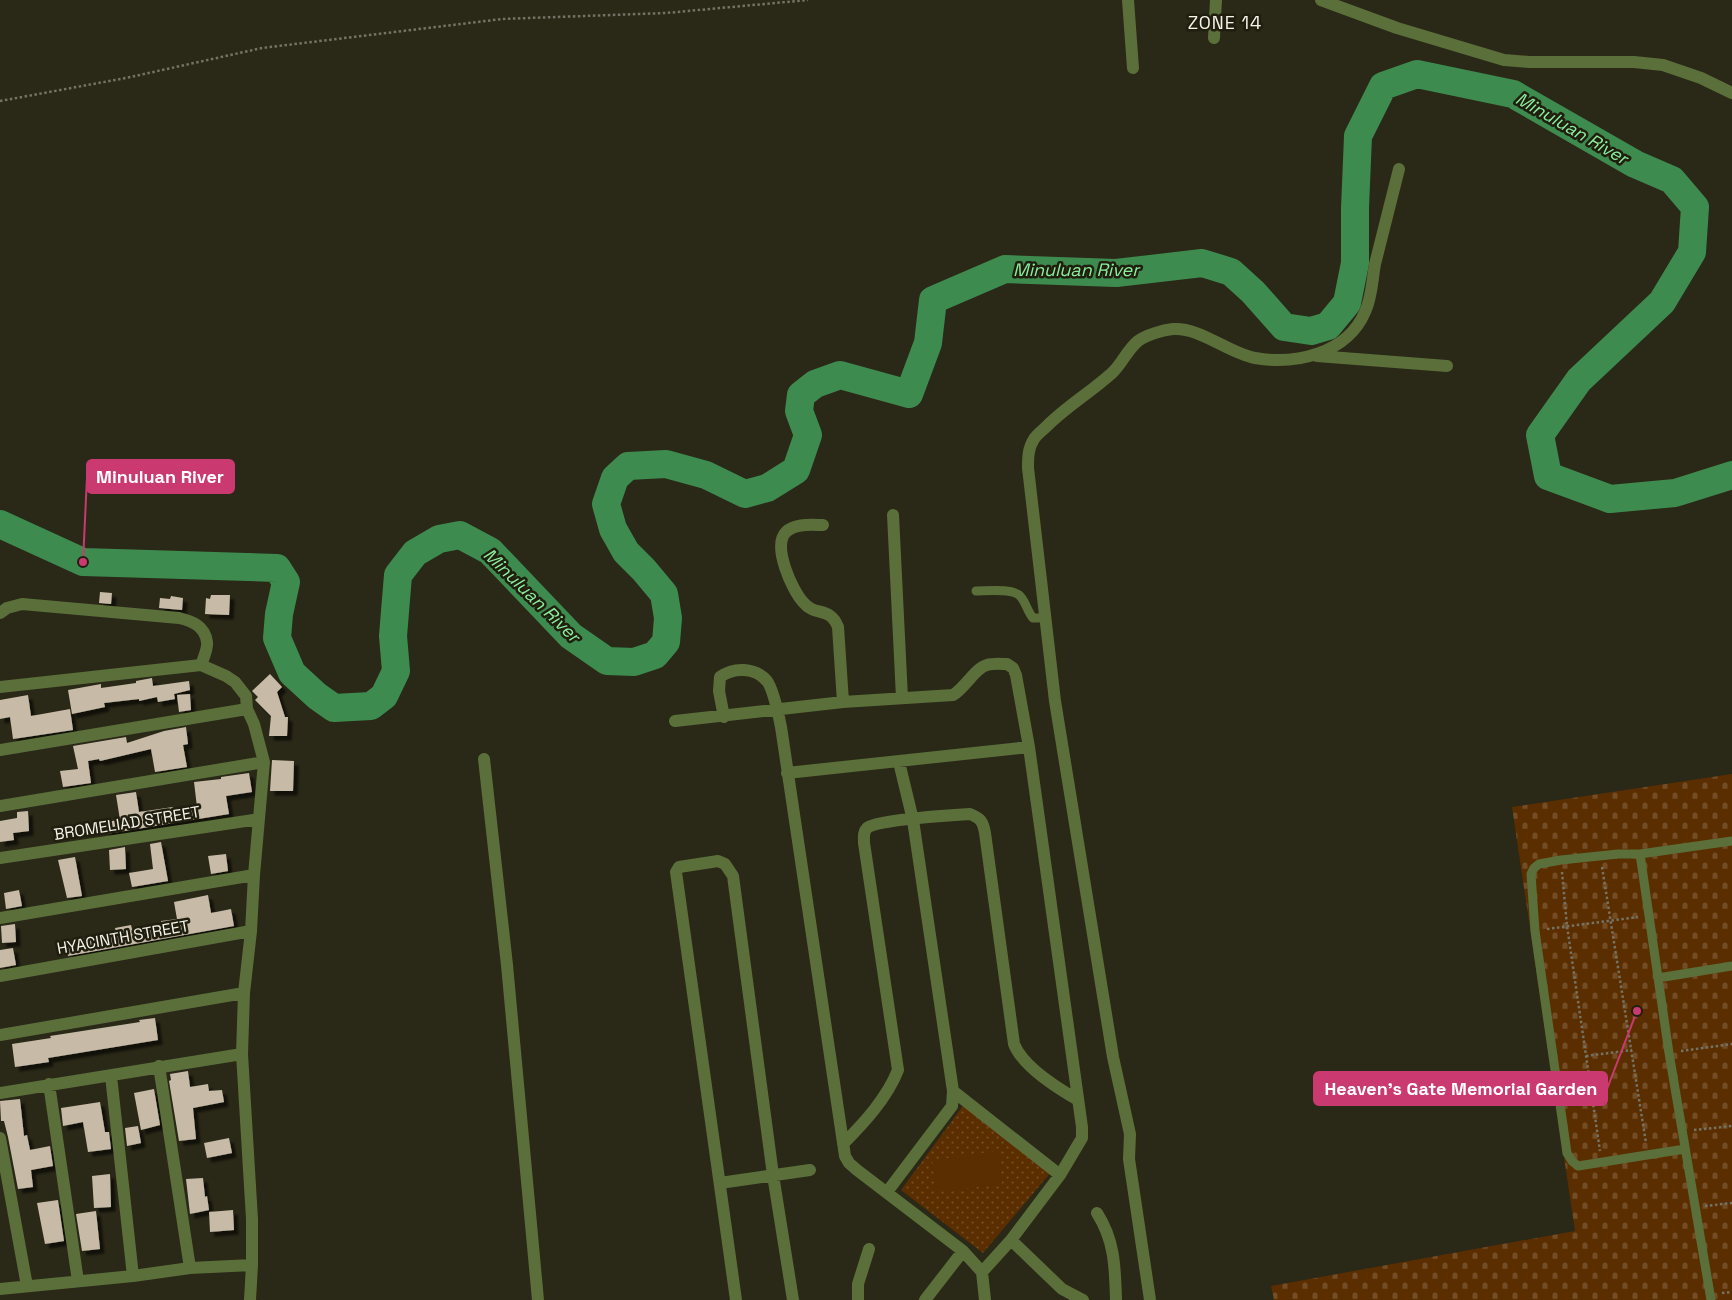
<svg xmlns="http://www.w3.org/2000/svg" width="1732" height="1300" font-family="'Space Grotesk',sans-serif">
<defs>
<pattern id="grass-dots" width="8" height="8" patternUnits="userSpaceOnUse" patternTransform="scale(1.25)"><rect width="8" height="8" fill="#5b2e00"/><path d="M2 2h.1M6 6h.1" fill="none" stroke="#734d25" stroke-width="1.8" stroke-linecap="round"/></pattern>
<pattern id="cemetery-stones" width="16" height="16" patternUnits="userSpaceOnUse" patternTransform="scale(1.25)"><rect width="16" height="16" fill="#5b2e00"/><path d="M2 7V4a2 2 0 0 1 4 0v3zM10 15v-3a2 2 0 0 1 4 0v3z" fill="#734d25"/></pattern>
<filter id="shadow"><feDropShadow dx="4.5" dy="4.5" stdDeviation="1" flood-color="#0009"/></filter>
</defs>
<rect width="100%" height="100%" fill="#2a2817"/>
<path fill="url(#grass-dots)" d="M965,1103L1051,1172L983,1253L901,1190Z"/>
<path fill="url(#cemetery-stones)" d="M1732,774V1300H1274L1271,1286L1575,1231L1512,807Z"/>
<path fill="#5b2e00" d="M998,1151L1002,1184L936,1192L932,1160Z"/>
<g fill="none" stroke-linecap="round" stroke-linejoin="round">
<path stroke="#3e8b4f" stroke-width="28" d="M0,524L83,562L277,568L286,582L279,614L277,638L292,673L317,696L334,708L371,706L384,696L396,671L393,636L398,575L415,553L439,539L460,535L490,551L571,636L607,661L634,662L655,655L666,642L668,618L664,594L644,570L626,552L613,529L606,504L615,478L628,466L666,464L706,475L745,494L767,488L796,470L808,435L799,411L801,395L815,384L840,375L909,394L928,343L933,300L1005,269L1116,273L1202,263L1231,272L1253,292L1284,327L1311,331L1328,326L1347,303L1355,263V208L1358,136L1383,86L1417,74L1513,94L1635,164L1672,180L1695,207L1692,252L1662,302L1579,380L1540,435L1548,476L1610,499L1675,493L1732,475"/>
</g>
<path fill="#c7bba8" filter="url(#shadow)" d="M100,592L112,593L111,604L99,603Z
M211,595H230L229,615L205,614L206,598L210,599Z
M171,596L183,598L182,610L159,608L160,598L170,599Z
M270,674L282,687L277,692L285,717H288L287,736H269L271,716L255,700L258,697L252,691Z
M152,678L153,686L189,681L190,690L174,694L175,699L158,702L157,697L139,701V699L104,703L105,707L72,714L68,690L101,684V688L136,683V681Z
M190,694L191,710L179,712L177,695Z
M28,695L31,716L70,709L73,730L13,739L10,717L0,719V700Z
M186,727L188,744L183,745L187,767L155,772L151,749L100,761L99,759L88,761L91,783L63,787L60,771L78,769L73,746L126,737L127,743L164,731Z
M272,760L294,761L293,791H270Z
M249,773L252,792L226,796L229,814L106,834L104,822L120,820L116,795L136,792L139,812L173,807L174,811L197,807L194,782L221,779V777Z
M28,811L29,831L13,833L14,840L0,842V821L17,818V812Z
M161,842L168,881L132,887L129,873L153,869L150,844Z
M125,847L126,869L110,870L109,850Z
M226,854L228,871L211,874L208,856Z
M75,857L82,896L67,898L58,860Z
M19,890L22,906L6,909L4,893Z
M208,895L211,913L231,909L234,926L68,956L65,942L116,932L115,928L131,925L132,929L137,928L138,929L161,923V921L177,919L174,902Z
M15,924L16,942L2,943L1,926Z
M13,948L16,965L0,968V950Z
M155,1018L158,1040L48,1058L49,1062L15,1067L12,1044L51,1038L50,1036L140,1022L139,1020Z
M188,1071L190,1087L208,1084L209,1091L222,1090L224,1102L193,1108L196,1139L179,1141L169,1081L171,1080L170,1074Z
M154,1089L160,1125L141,1130L134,1093Z
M20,1099L24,1136L27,1135L30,1150L50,1146L53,1166L31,1170L33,1187L18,1189L8,1137L4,1121H1L0,1101Z
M100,1102L105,1132H109L111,1149L88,1152L83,1122L63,1126L61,1108Z
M138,1126L141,1143L127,1146L125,1128Z
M229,1138L232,1153L207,1158L204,1143Z
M110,1174L111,1207L94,1208L92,1176Z
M203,1178L205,1197L207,1196L209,1210L190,1214L186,1179Z
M58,1200L64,1241L45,1244L37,1203Z
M233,1210L234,1230L210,1232L209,1212Z
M96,1211L100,1249L82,1251L76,1214Z"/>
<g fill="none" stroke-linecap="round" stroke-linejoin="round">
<path stroke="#757365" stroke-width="2.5" stroke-dasharray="2.5 2.5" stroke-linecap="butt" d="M0,101L126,78L262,48L502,19L666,13L808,0
M1602,867L1646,1143
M1562,872L1567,926L1600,1151
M1547,929L1638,917
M1681,1051L1732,1044
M1586,1056L1632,1050
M1694,1130L1732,1126
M1705,1206L1732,1203
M1722,1293L1732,1292"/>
<path stroke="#5b6f3a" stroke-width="9" d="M976,591C987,591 1013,588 1020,596C1026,602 1027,611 1033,618H1045
M1640,854L1669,1053L1711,1300
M1658,978L1732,966
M1685,1149L1578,1166L1572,1161L1567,1153L1535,931L1531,874L1534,868L1539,864L1561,860L1618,854H1640L1732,841"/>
<path stroke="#5b6f3a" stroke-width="12" d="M1128,0L1133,68
M1321,0L1397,28L1504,60L1529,62H1634L1663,65L1701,78L1732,93
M1214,38L1216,0
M1317,356L1447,366
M893,515L902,698
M823,525C812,525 795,523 786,532C772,546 792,590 803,602C815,617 830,606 838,627L843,702
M0,613L7,608L22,604L179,618C192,621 205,626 207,642C208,649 203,659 201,665L226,676L235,682L246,696L247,709L254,724L264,762L254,875L251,931L244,993L242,1054L252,1219V1265L250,1300
M0,687L201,665
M724,717L719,691L720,677C734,667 755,667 767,681C773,689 779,717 781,727L845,1156L849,1163L857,1170L963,1251L982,1272L985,1300
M675,721L843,702L953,695C965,688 975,668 987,665C993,663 1001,664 1007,664L1013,668L1016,675L1029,747L1082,1127V1138L1060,1175L1011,1240L982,1272
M0,750L247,709
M484,759L507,965L538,1300
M787,773L1029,747
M0,806L264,762
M0,858L259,819
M0,918L254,875
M0,976L251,931
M0,1035L244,993
M159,1066L190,1268
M111,1076L133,1276
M49,1084L78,1281
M953,1091L1060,1175
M0,1093L242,1054
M0,1138L27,1286
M843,1144C864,1123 887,1098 898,1070L864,843C864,838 863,832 867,828C876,820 953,815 970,814C980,818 983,821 985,833L1014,1044C1023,1067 1057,1088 1078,1100
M720,1183L810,1170
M887,1192L952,1106L953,1091L913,820L899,762
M1097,1213C1115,1241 1115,1268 1116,1300
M1011,1240L1062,1289L1083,1300
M0,1289L133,1276L190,1268L252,1265
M736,1300L676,872L679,867L718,861L725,864L733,876L773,1175L793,1300
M858,1300V1284L869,1249
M925,1300L963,1251
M1150,1300L1129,1159L1130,1134L1113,1057L1055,701L1028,468C1028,458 1028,448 1034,439C1037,434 1043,430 1047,426C1067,406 1091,392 1112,373C1122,364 1127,350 1138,341C1146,335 1163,330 1173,329C1200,327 1228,353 1255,358C1295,365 1347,354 1365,312C1372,297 1372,281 1375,264C1383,233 1391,201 1399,169"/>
</g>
<g text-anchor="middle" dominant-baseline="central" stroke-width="5" stroke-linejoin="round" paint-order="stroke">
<g font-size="16" fill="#f5f4e9" stroke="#201e0e">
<text transform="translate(127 823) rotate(-9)">BROMELIAD STREET</text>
<text transform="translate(123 937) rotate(-10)">HYACINTH STREET</text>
</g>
<g font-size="18" letter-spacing="1" fill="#f5f4e9" stroke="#201e0e">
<text x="1225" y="22">ZONE 14</text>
</g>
<g font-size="18" font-style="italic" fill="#8aef9d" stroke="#201e0e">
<text transform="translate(1572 128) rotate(30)">Minuluan River</text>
<text x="1076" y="269">Minuluan River</text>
<text transform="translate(532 595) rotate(44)">Minuluan River</text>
</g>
</g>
<path fill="none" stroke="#ca3970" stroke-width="2" d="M83 562L87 477M1637 1011L1607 1089"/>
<g fill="#ca3970" stroke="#201e0e" stroke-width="2">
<circle cx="83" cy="562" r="5"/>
<circle cx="1637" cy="1011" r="5"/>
</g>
<g fill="#ca3970" stroke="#ca3970" stroke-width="2">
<rect x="87" y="460" width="147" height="33" rx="5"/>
<rect x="1314" y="1072" width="293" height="33" rx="5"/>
</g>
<g font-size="18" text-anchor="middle" font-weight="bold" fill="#fff">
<text x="160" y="483">Minuluan River</text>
<text x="1461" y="1095">Heaven's Gate Memorial Garden</text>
</g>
</svg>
